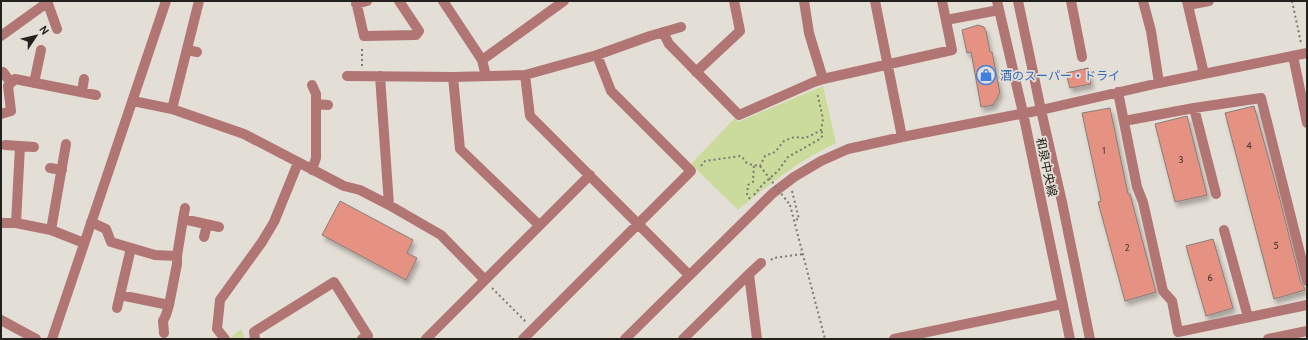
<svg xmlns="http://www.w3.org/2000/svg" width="1308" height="340" font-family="Cabin,'Noto Sans JP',sans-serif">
<defs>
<filter id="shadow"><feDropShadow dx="2.5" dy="4.5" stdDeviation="2" flood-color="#0004"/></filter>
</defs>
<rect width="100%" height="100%" fill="#e4dfd6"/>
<path fill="#cbdb9b" d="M823,86L836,143C799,161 770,183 738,210L691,164L735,118L738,122Z
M241,329L245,339H232L231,337Z"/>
<path fill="#e69283" stroke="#877c7a" filter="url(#shadow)" d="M978,25L984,27L986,31L990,52H992L1000,93L993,105L981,107L971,52L967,53L962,30Z
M1088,68L1091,84L1070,88L1066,73Z
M1254,106L1278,192L1301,283L1304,287L1305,290L1274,299L1225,113Z
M1110,108L1128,194H1130L1156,292L1125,301L1098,202L1101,201L1082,113Z
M1187,116L1207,195L1175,202L1155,124Z
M340,201L413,240L407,253L417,258L406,280L322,235Z
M1213,239L1233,308L1206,316L1186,246Z"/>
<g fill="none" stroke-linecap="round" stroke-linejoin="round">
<path stroke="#7c7873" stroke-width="2" stroke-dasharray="2 3" stroke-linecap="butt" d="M1292,1L1301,43
M362,66V47
M701,166L705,161L740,156C744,157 743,160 747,163C750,165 756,165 760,166L765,156L775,152L784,141L794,137L805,138L812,135L821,130L823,119L817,92
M792,191L799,219L794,220
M754,195L763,184L778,171L788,157L820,139L823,135L821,130
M750,199L747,195L748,185L753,182L754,164
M790,205L825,339
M771,260L773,258L803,254
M492,288L526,322"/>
<path stroke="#b17674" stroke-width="10" d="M47,1L57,29
M356,1L364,36L416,35L419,31L399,1
M443,1L482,60L486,76
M804,1L809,33L823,79
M875,1L902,137
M997,1L1023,113L1070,339
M1018,1L1041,110L1062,202L1090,339
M1071,1L1082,57
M1143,1L1151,31L1159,83
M1187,1L1204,74
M356,4L367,1
M1188,5L1209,1
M946,20L999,10
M663,32L669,44L739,115L814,82L823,79L952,50L942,1
M1,36L48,2
M187,50L197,52
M1293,56L1307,123
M482,60L564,1
M3,72L11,83
M696,72L740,31L734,1
M525,75L530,116L689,275
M347,76L453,77L525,75L597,55L650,36L681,27
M380,76L389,205
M453,77L460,149L539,225
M34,83L41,50
M82,91L84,79
M1118,92L1137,187L1143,202L1163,291L1172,301L1178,332L1307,305
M133,101L172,109L244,134L344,186L360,190L389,205L441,235L485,280
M316,104L328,105
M1194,108L1216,194
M172,109L199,1
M1,114L11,111L8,86L15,79L96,95
M1124,121L1194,108L1261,98L1307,281
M5,145L20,146L16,223
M20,146L34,147
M50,168L62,170
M312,170L316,158V94L312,85
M183,219L185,208
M91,222L106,229L111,242L155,255L177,256
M1,223H16L51,230L84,243
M51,230L66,144
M1224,230L1248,317
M204,237L207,225
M131,248L120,295L169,305
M749,274L761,263
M117,308L120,295
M1,320L36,339
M164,333L163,321L166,315L169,305L177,264V256L183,219L219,227
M52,339L166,1
M225,339L217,329L220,300L262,242L274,222L298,163
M255,339L254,332L334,282L368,336L362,339
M426,339L590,175
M523,339L691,171L611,91L597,55
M625,339L773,193L794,177L821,161L848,149L902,137L1041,110L1159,83L1307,53
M683,339L749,274L757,339
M894,339L1062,304
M1268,339L1307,331"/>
<path stroke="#7c7873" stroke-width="2" stroke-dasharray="2 3" stroke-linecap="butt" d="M760,166L790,205"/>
</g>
<defs>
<symbol id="shop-ring" viewBox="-11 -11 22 22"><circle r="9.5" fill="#e4dfd6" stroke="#3f7fe0" stroke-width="1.5"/><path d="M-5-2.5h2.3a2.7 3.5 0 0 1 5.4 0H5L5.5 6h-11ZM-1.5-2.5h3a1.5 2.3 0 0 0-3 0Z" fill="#3f7fe0"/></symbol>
</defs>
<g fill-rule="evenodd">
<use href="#shop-ring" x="975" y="64" width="22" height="22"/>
</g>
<g text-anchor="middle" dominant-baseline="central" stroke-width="3.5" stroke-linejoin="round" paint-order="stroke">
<g font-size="10" fill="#543d37">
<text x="1249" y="145">4</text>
<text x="1104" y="150">1</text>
<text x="1181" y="159">3</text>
<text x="1276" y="245">5</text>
<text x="1127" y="247">2</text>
<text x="1210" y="277">6</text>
</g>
<g font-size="12" fill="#366cbe" stroke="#e4dfd6" text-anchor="start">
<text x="1000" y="75">酒のスーパー・ドライ</text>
</g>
<g font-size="12" fill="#23211e" stroke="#e4dfd6">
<text transform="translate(1047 167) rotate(78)">和泉中央線</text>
</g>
</g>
<rect width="1308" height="340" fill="none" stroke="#23211e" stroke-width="4"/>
<g transform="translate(36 36) rotate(55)" stroke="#e4dfd6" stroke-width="3" paint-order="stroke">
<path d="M0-3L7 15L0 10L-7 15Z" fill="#23211e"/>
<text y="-6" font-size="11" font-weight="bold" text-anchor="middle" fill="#23211e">N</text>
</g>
</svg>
